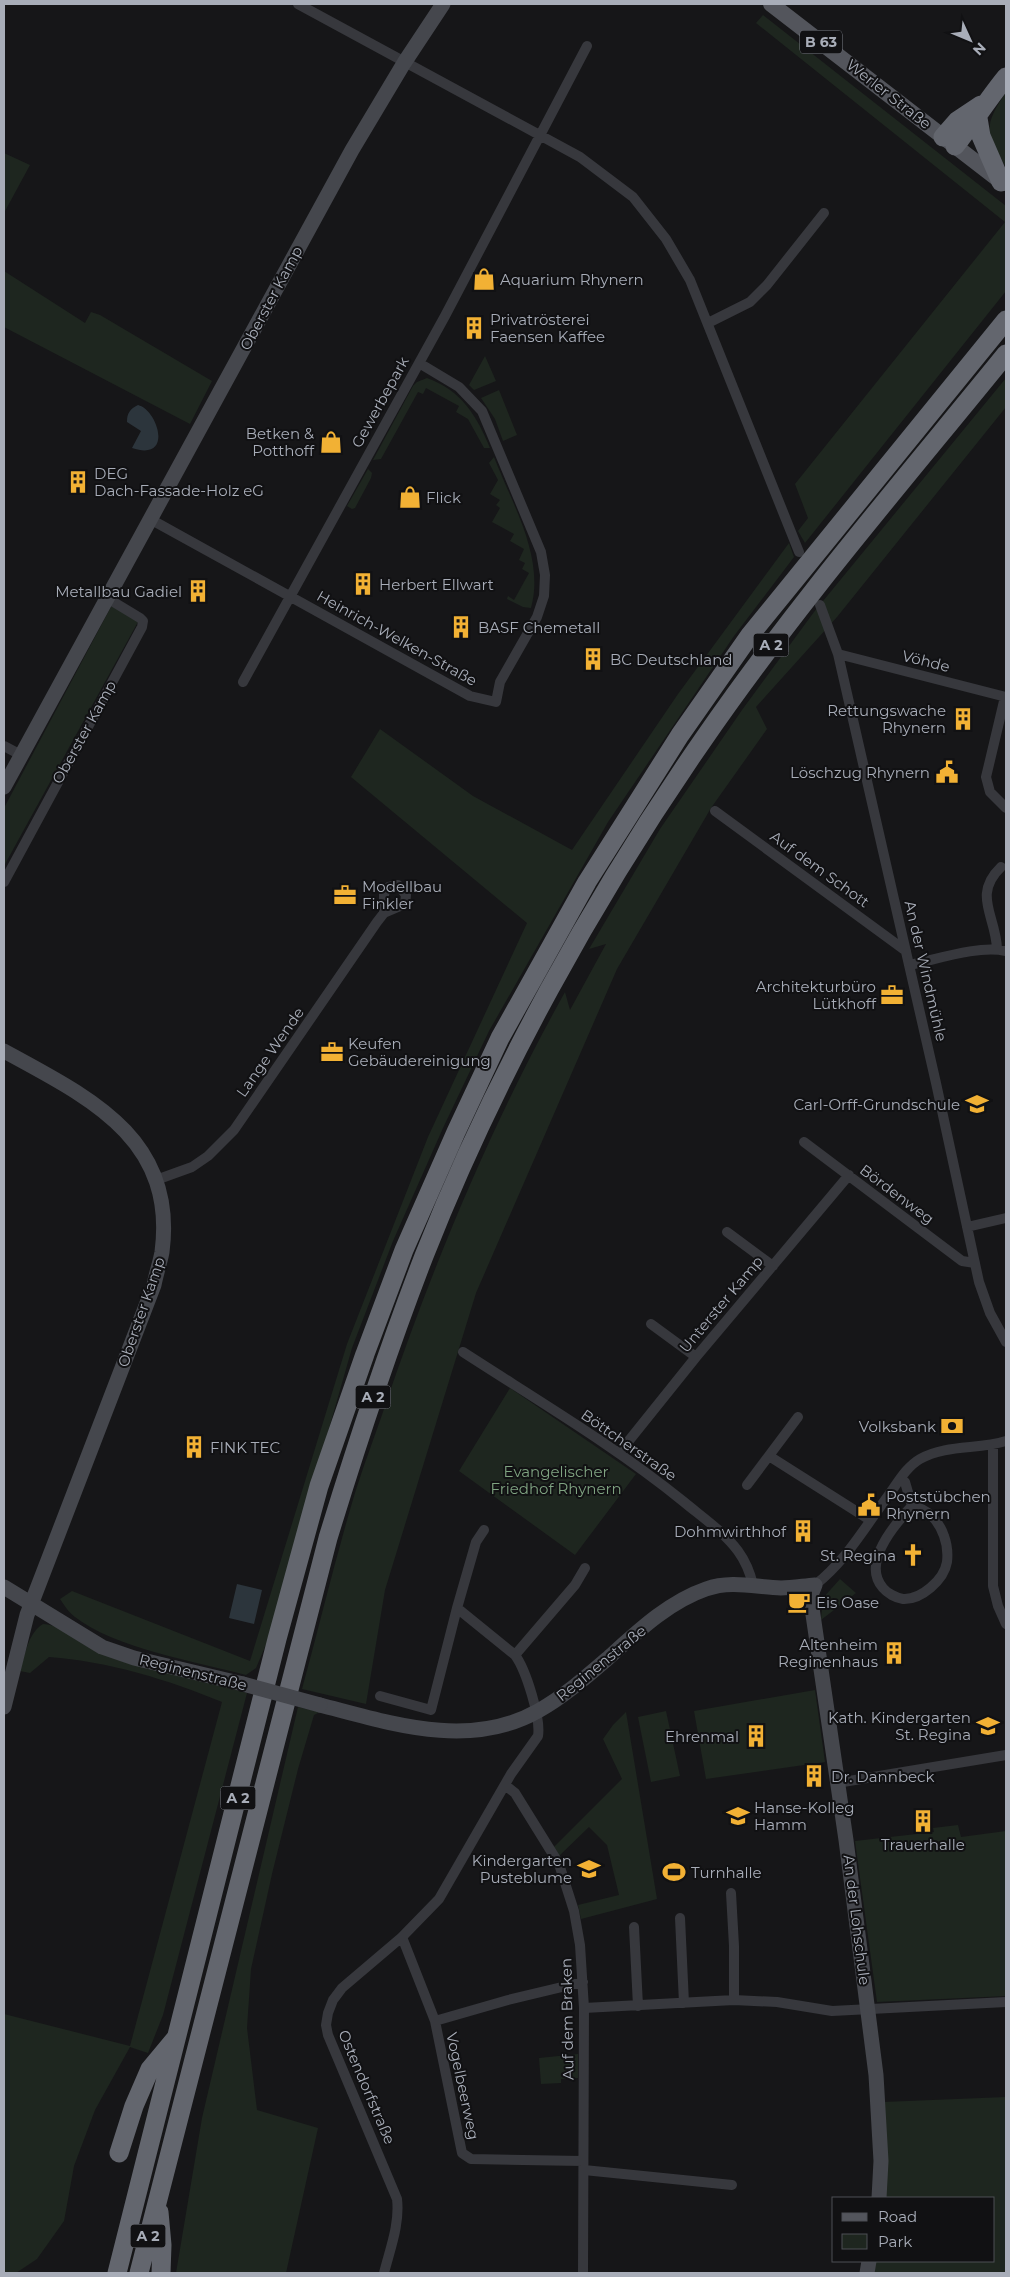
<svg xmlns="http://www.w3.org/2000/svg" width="1010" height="2277" font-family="Montserrat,sans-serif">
<rect width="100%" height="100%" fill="#161618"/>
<path fill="#1e261f" d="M763,15L1006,206V291L805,543L798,531L808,518L795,484L1005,222L756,23Z
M1006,92V167C984,134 984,125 1006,92Z
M4,153L30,165L4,213Z
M4,271L85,323L91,312L100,315L212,381L190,424L4,327Z
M485,356L496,381L474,390L469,385Z
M427,378C461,390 477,416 490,448H484L468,419L456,412L459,406L426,388L423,394L418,392L381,459L373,460L413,386L417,382Z
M1006,378V407L837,617L756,707L767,729L711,808L617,969L476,1293L385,1590L366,1704L302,1689C319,1627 334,1564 352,1503C362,1469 375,1436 386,1403C434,1262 492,1123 565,992L570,1010L606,944L589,949L660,829L742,710L814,612Z
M499,390L517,435L503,441L495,419L481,398Z
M494,457C512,504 545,557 531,608L523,607L507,599L508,596L514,600L529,573L522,569L525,563L519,560L524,549L510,541L514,534L492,522L500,508L496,505L500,500L490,494L498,480L489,463Z
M368,469L372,473L371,478L355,508L352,509L347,506Z
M789,543L794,557L734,636L608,822L489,1031L443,1128L393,1241L352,1348L270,1635L256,1668L246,1675C197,1662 114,1648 75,1617C69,1613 64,1605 60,1599L72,1591L250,1661L347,1344L428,1137L527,923L351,777L380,729L473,796L572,850L678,694Z
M112,605L139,620L4,866V808Z
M510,1388L636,1474L575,1555L459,1471Z
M840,1579L856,1593L821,1620L823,1598Z
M43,1624C59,1624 73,1639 87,1646C137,1668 194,1678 247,1693L163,2015L148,2053L130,2047L95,2110L74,2166L64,2221L37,2259L16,2273H4V2014L130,2046L222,1702C169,1680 107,1661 49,1657L30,1673L20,1671C25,1655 28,1633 43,1624Z
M815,1690L825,1762L706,1779L694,1711Z
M298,1707L320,1712L314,1715L298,1769L272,1874L251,1969L247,2028L257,2110L318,2128L286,2273H176L202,2118Z
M666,1711L680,1776L651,1782L638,1717Z
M626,1712L657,1899L581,1919L578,1905L619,1895L607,1845L589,1827L559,1856L554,1847L622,1779L603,1739L613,1725Z
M958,1825L961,1837L1006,1831V1996L877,2002L855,1841L934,1832L933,1828Z
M578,2054V2078L561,2079V2083L541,2084L539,2058Z
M1006,2097V2273H872L873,2261H994V2198H883V2102Z"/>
<path fill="#2c353c" d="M138,405C158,410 174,462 132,448L141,431L127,422C127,413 130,409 138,405Z
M237,1584L262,1590L254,1624L229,1618Z"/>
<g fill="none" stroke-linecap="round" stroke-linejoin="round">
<path stroke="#37383d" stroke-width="10" d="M298,4L580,157L633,197L666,239L690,280L799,552
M708,323L750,302L767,285L824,213
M150,519L470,696L496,702L500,682L537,617L544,596L545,575L541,552L482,411L459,387L419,363
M820,605L838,654L936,1083L979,1282L990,1313L1006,1342
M838,654L1006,697
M243,682L445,316L587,46
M1005,697L986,777L990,792L1006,808
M4,746L21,755
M715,811L906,951
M4,882L142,627L143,621L140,618L107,598
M997,949C996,916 972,895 1001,867
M909,965C938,959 978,945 1006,951
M804,1142L962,1261L975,1263
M156,1180L192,1167L208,1156L234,1130L377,922L384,913L405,904L406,895L398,885L389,887L384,893V913
M967,1227L1006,1218
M727,1232L773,1266
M651,1324L696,1357
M463,1352C537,1400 615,1446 684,1502C702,1517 724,1532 738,1551C746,1562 750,1572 753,1585
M993,1445V1586L998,1606L1006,1624
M619,1453L696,1357L849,1175
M769,1456L870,1520
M900,1479L905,1482L912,1506
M747,1485L798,1417
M912,1506C928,1509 939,1521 944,1536C947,1544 948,1553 947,1562C944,1580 921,1600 903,1599C896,1598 887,1593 883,1588C861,1563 894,1525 912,1506Z
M815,1585C845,1562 865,1527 888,1496C897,1484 906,1467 920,1459C947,1444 978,1450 1006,1441
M515,1655L575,1585L585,1568
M380,1696L431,1710L457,1608
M837,1783L1006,1755
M505,1785L515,1793L559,1864L574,1911L580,1945L584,2008L583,2273
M731,1893L734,1946V2000
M680,1918L684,2003
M634,1927L638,2006
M402,1937L435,2021L462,2153L471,2159L583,2161
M584,2008L734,2000L777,2002L832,2011L1006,2002
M435,2021L508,2000L583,1982
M584,2170L732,2185
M384,2273C390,2249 400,2224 397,2199L328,2035L326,2025L328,2013L333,2000L342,1988L402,1937L439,1899L511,1774L538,1736C541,1718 526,1670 515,1655L457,1608L476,1542L484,1530"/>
<path stroke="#45474d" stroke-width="15" d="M4,787L352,150L404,63L443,4
M4,1051C88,1097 177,1138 162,1252C160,1263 156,1274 154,1285L27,1615L4,1707
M4,1587L102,1647L134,1658L243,1684
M320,1705C390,1723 469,1750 538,1711C563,1697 585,1678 607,1659C636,1633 668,1602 706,1589C731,1580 755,1587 781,1588C792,1588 803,1586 815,1585L811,1595L812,1608L846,1840L876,2075L881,2161L879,2198
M867,2273L869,2261"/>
<path stroke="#53555c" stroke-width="16" d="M771,4L1003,183"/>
<path stroke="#63666e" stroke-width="19" d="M978,118L981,136L1001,182
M943,137L957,121L981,105
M955,146C973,123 988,99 1006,77
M119,2153L134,2106L150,2069L175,2039
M159,2212L162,2245L161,2273
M117,2273L277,1639L319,1486L365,1354L404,1250L456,1132L500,1038L587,882L680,735L750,635L1006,320
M139,2273L328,1538C357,1443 388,1349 424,1256C494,1078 594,897 703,740C796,605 903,481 1006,354"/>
<path stroke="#45474d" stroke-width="15" d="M243,1684L320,1705"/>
</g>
<defs>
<symbol id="shop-bare" viewBox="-9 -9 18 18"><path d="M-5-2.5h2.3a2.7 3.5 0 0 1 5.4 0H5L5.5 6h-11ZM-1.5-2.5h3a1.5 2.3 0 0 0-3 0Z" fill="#f2b134" stroke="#111113" stroke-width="2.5" paint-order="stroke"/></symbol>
<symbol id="building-bare" viewBox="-9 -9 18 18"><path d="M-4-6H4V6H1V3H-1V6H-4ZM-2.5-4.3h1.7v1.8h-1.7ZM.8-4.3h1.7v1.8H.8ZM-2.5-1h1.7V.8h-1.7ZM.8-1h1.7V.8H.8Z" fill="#f2b134" stroke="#111113" stroke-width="2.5" paint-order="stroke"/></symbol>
<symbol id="civic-bare" viewBox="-9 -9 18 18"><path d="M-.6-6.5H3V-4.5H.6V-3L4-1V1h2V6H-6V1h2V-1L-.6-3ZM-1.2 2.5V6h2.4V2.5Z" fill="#f2b134" stroke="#111113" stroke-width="2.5" paint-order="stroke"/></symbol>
<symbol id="office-bare" viewBox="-9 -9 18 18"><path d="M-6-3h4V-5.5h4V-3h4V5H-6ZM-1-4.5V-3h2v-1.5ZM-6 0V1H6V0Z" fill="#f2b134" stroke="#111113" stroke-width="2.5" paint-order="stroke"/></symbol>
<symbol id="school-bare" viewBox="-9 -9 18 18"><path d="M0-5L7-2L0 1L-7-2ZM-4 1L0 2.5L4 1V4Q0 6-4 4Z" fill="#f2b134" stroke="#111113" stroke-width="2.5" paint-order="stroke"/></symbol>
<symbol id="bank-bare" viewBox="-9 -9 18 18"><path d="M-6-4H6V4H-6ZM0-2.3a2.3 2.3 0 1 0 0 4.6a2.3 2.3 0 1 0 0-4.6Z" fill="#f2b134" stroke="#111113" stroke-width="2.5" paint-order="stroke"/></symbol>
<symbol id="church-bare" viewBox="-9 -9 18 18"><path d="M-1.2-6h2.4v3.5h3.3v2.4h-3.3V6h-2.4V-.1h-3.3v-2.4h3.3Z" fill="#f2b134" stroke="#111113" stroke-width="2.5" paint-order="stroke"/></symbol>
<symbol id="cafe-bare" viewBox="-9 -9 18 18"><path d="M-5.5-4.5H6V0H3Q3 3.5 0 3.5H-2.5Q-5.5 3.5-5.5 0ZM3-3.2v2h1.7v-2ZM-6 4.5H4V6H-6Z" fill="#f2b134" stroke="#111113" stroke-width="2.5" paint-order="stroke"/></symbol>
<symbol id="stadium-bare" viewBox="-9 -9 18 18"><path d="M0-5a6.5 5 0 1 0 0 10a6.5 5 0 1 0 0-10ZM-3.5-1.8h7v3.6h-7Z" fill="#f2b134" stroke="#111113" stroke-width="2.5" paint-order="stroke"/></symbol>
</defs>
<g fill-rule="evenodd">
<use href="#shop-bare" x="468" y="263" width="32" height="32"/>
<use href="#building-bare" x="458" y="312" width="32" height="32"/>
<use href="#shop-bare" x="315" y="426" width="32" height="32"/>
<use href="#building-bare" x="62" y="466" width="32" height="32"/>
<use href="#shop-bare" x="394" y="481" width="32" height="32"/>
<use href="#building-bare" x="347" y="568" width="32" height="32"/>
<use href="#building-bare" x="182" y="575" width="32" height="32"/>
<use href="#building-bare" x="445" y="611" width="32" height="32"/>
<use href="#building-bare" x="577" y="643" width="32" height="32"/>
<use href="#building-bare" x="947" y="703" width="32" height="32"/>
<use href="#civic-bare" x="931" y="756" width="32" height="32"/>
<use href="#office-bare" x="329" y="879" width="32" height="32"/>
<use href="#office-bare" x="876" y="979" width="32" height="32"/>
<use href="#office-bare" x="316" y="1036" width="32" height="32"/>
<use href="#school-bare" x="961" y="1088" width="32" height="32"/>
<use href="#bank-bare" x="936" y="1410" width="32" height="32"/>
<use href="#building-bare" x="178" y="1431" width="32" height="32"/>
<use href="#civic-bare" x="853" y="1489" width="32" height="32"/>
<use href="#building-bare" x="787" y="1515" width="32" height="32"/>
<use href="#church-bare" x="897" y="1539" width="32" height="32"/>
<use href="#cafe-bare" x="783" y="1586" width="32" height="32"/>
<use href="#building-bare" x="878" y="1637" width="32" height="32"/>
<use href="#school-bare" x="972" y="1710" width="32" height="32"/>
<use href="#building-bare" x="740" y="1720" width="32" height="32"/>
<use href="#building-bare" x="798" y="1760" width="32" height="32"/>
<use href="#school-bare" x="722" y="1800" width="32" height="32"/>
<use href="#building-bare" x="907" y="1805" width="32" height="32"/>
<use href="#school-bare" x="573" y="1853" width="32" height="32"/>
<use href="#stadium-bare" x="658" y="1856" width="32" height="32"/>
</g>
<g text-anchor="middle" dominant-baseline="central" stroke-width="4" stroke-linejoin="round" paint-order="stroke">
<g fill="#111113" stroke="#7b7e86" stroke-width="1">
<rect x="800" y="30.5" width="42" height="23" rx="4"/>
<rect x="753.5" y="633.5" width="35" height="23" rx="4"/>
<rect x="355.5" y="1385.5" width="35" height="23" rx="4"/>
<rect x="220.5" y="1786.5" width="35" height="23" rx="4"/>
<rect x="130.5" y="2224.5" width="35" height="23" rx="4"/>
</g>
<g font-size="14" font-weight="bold" fill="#a8adb8">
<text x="821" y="42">B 63</text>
<text x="771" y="645">A 2</text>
<text x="373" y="1397">A 2</text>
<text x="238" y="1798">A 2</text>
<text x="148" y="2236">A 2</text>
</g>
<g font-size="15" fill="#a8adb8" stroke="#111113">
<text transform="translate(889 94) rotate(38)">Werler Straße</text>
<text transform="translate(271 298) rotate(-62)">Oberster Kamp</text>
<text transform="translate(380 402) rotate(-61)">Gewerbepark</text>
<text transform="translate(397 638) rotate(29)">Heinrich-Welken-Straße</text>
<text transform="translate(926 661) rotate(14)">Vöhde</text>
<text transform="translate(84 732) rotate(-61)">Oberster Kamp</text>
<text transform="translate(820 869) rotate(36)">Auf dem Schott</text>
<text transform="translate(926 971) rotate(77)">An der Windmühle</text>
<text transform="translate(270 1052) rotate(-55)">Lange Wende</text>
<text transform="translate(897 1194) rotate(37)">Bördenweg</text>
<text transform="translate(721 1304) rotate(-50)">Unterster Kamp</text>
<text transform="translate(141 1312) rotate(-71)">Oberster Kamp</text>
<text transform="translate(629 1445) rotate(35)">Böttcherstraße</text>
<text transform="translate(601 1663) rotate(-39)">Reginenstraße</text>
<text transform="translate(193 1672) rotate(14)">Reginenstraße</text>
<text transform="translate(857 1920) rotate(83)">An der Lohschule</text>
<text transform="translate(567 2019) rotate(-91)">Auf dem Braken</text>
<text transform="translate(463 2086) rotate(78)">Vogelbeerweg</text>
<text transform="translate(367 2087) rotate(67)">Ostendorfstraße</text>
</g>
<g font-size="15" fill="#a8adb8" stroke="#111113" text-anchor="start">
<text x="500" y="279">Aquarium Rhynern</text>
<text x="490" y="319">Privatrösterei<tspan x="490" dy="17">Faensen Kaffee</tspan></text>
<text x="314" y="433" text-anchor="end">Betken &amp;<tspan x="314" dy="17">Potthoff</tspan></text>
<text x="94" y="473">DEG<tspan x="94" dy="17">Dach-Fassade-Holz eG</tspan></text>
<text x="426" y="497">Flick</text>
<text x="379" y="584">Herbert Ellwart</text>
<text x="182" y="591" text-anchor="end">Metallbau Gadiel</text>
<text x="478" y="627">BASF Chemetall</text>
<text x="610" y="659">BC Deutschland</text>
<text x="946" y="710" text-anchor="end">Rettungswache<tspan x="946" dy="17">Rhynern</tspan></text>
<text x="930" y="772" text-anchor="end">Löschzug Rhynern</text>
<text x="362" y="886">Modellbau<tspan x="362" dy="17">Finkler</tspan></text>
<text x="876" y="986" text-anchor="end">Architekturbüro<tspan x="876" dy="17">Lütkhoff</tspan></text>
<text x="348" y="1043">Keufen<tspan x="348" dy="17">Gebäudereinigung</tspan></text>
<text x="960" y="1104" text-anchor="end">Carl-Orff-Grundschule</text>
<text x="936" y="1426" text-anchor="end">Volksbank</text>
<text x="210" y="1447">FINK TEC</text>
<text x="886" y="1496">Poststübchen<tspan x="886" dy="17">Rhynern</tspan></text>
<text x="786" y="1531" text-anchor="end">Dohmwirthhof</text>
<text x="896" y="1555" text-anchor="end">St. Regina</text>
<text x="816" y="1602">Eis Oase</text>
<text x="878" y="1644" text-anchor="end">Altenheim<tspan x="878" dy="17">Reginenhaus</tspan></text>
<text x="971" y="1717" text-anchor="end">Kath. Kindergarten<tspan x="971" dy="17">St. Regina</tspan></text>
<text x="739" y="1736" text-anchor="end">Ehrenmal</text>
<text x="831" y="1776">Dr. Dannbeck</text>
<text x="754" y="1807">Hanse-Kolleg<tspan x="754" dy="17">Hamm</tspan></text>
<text x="923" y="1844" text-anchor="middle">Trauerhalle</text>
<text x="572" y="1860" text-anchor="end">Kindergarten<tspan x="572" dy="17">Pusteblume</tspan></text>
<text x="691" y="1872">Turnhalle</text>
</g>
<g font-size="15" fill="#7fa381" stroke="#111113">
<text x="556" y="1471">Evangelischer<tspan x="556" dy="17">Friedhof Rhynern</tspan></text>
</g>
</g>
<rect width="1010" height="2277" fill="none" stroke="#a8adb8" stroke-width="10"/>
<rect x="832" y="2197" width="162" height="65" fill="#111113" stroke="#4d4f55"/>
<rect x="842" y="2213" width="25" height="8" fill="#53555c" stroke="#4d4f55"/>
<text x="878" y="2222" font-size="15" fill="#a8adb8">Road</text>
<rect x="842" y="2234" width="25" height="15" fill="#1e261f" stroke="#4d4f55"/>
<text x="878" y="2247" font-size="15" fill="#a8adb8">Park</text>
<g transform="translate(970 40) rotate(134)" stroke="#111113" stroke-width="4" paint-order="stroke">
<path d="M0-4L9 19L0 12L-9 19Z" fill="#a8adb8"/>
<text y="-8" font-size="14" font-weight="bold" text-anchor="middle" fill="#a8adb8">N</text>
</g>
</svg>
